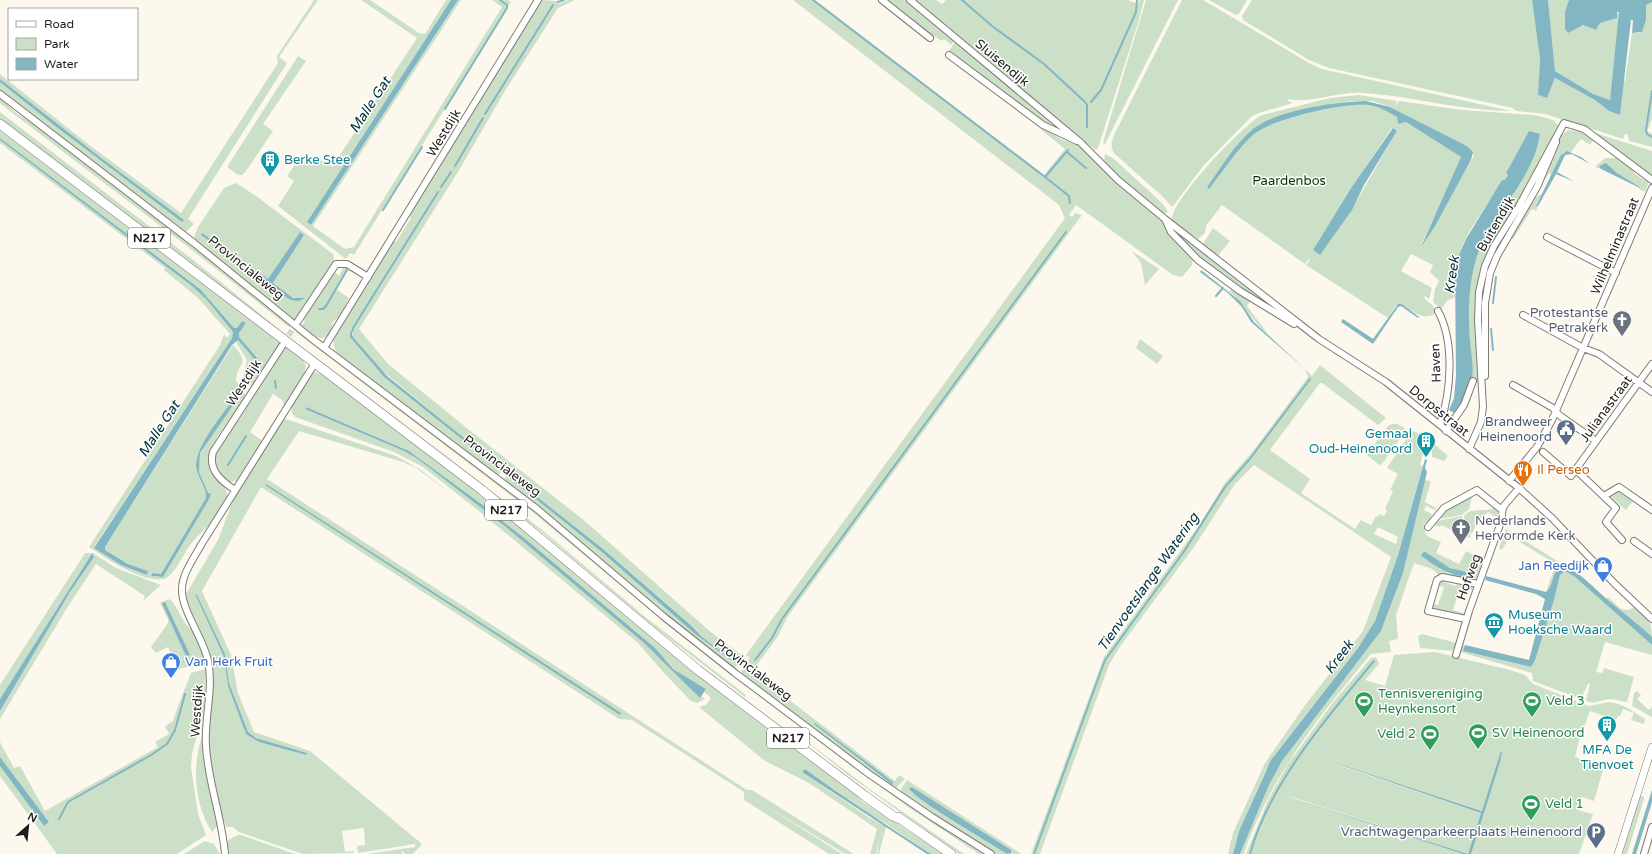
<svg xmlns="http://www.w3.org/2000/svg" width="1652" height="854" font-family="'Varela Round',sans-serif">
<rect width="100%" height="100%" fill="#fdf8ed"/>
<path fill="#cce0c8" fill-rule="evenodd" d="M314,0H318L279,57L287,63L188,219L194,224L186,232L0,90V74L88,144L181,213L278,63L277,56Z
M361,0H370L419,33L425,34L446,0H451L307,222L311,225L458,0H461L313,226L345,249L354,247L502,7L492,0H508L511,2L354,255L350,253L346,259L278,206L294,181L287,176L299,159L308,165L315,156L332,167L417,38Z
M541,0L557,1L559,4L568,0H575L558,8L506,89L458,172L359,329L388,364L468,429L586,522L712,633L744,657L735,668H733C656,607 581,542 504,480L509,471L506,468L498,475L339,355C332,347 332,340 337,331L393,241L396,242L411,218L409,216ZM353,327V337L380,369L498,466V468L384,377L350,337V333ZM512,477L603,549L695,628L701,636L735,662V664L695,634L603,553L511,479Z
M793,0H815L1044,175L1065,149L1040,129L1042,127L1061,139L1082,147L1163,222L1193,257L1192,265L1182,277L1173,275L1076,205L1069,215L1072,217L1075,213L1082,215L788,616L778,636L754,669L746,663L750,658L746,655L1065,218L1059,205Z
M884,0H905L954,41L951,45L944,39L942,41L920,27Z
M914,0H936L942,4L946,0H1128L1138,4L1139,0H1144L1138,23L1098,148L1096,150L1087,144Z
M1146,0H1178L1105,144L1103,143L1106,132Z
M1182,0H1203L1309,63L1322,69L1511,111C1461,111 1413,96 1363,93C1338,91 1312,104 1288,99V101L1293,103L1262,112L1252,116L1204,165L1173,206H1171L1162,196L1116,155C1110,149 1111,143 1114,135Z
M1209,0H1247L1239,14L1236,15Z
M1252,0H1532L1540,59L1538,95L1547,98L1555,78L1595,100L1609,111L1620,115L1623,81H1625L1632,33H1640L1641,0H1652V119L1647,131L1652,134V147L1629,141L1628,135L1625,134L1623,139L1545,114L1516,111L1513,108L1329,68L1309,60L1243,20L1242,16Z
M1548,0H1569L1565,17L1567,32L1583,25L1596,30L1600,23L1620,12L1610,100L1593,94L1555,71Z
M955,42L1071,137L1052,129L960,62L948,52Z
M298,56L306,61L263,124L273,131L246,171L242,175H238L227,167Z
M1359,95L1397,101L1395,107L1399,101L1462,110L1535,115L1553,120L1559,126L1536,172L1494,245L1479,289L1482,383L1472,378C1471,336 1461,289 1480,249C1499,207 1530,182 1540,134L1529,131L1506,173L1508,175L1505,181L1502,180C1486,210 1458,238 1455,273C1454,280 1455,289 1455,297L1448,300L1441,309L1433,302L1435,289L1439,281L1430,272L1433,265L1411,254L1401,271L1432,288L1429,299L1425,296L1424,298L1432,305L1437,312C1424,322 1413,312 1402,304L1395,306L1388,318L1306,265L1310,260L1309,259L1305,264L1222,205L1206,226L1205,233L1198,239L1172,221C1169,202 1243,125 1262,115L1330,98ZM1352,101H1373L1390,107L1467,146L1474,156L1420,247L1455,174L1461,157L1406,122L1398,124L1397,117C1388,112 1380,107 1369,105C1344,102 1274,119 1254,134C1237,148 1223,171 1209,188L1207,187L1242,140L1293,112ZM1392,128L1397,131C1372,173 1350,217 1320,254L1313,250L1347,194Z
M0,98L16,113L32,123L212,261L291,325L289,327L196,253L19,118L0,103Z
M0,112L192,259L285,334L0,119Z
M0,129L280,343L253,385L245,384L242,381L247,360L236,342L238,340L256,361L249,380L258,362L257,358L239,337V333L246,323L242,321L237,328H234L200,289L0,138Z
M1568,130L1582,132L1594,139L1590,145L1581,139L1571,152L1563,153L1549,181L1551,174L1549,173L1537,192L1559,137Z
M1592,132L1652,151V178Z
M0,140L192,286L207,300L233,332L232,338L94,547L110,558L147,575L148,571L128,564L105,550V547L233,345C252,365 236,363 236,381L244,390L245,396C236,413 214,436 210,454C203,477 225,479 227,494C229,509 199,534 190,545C182,556 177,572 165,579C142,583 107,559 89,547L220,345L224,334L227,338L230,334L198,298L164,270L165,268L0,143ZM238,394L239,395L200,453L199,472L209,498L163,577H155L153,573L161,574L206,498C207,488 197,477 196,466C196,444 225,411 238,394Z
M1105,154L1113,158L1163,204L1168,212L1164,214L1124,182L1106,164L1104,160Z
M1605,158H1618L1634,169V173L1644,180L1646,179L1649,182L1645,192L1639,189L1640,187L1617,173L1607,164L1599,167L1601,169L1595,167Z
M236,183L256,196L333,254L334,261L296,319L293,320L194,240L195,234L198,227L224,188ZM300,232L304,235L273,283L291,297L304,300L295,301L270,285L266,286L268,283L201,235L202,233L268,279Z
M1541,194H1542L1536,205L1538,206L1536,211L1532,209L1513,239L1510,238L1527,212L1526,210L1533,199Z
M1213,228L1230,241L1217,257L1203,244Z
M1173,229L1286,316L1258,301L1202,262Z
M1132,251L1159,269L1145,285L1141,263Z
M344,266L348,268L336,289L349,298C345,304 344,311 340,316C338,319 335,319 333,322C331,325 333,327 331,331C324,347 309,332 301,326L305,322L303,320L307,314L334,272L339,276Z
M1231,290L1251,300L1247,306L1268,334C1252,321 1244,304 1229,291Z
M297,330L532,510L666,623L530,510L296,332Z
M292,339L541,529L644,616L746,695L745,697L653,626L543,533Z
M1140,339L1163,356L1157,364L1136,348Z
M285,346C292,351 301,356 305,364C309,373 290,398 285,407L282,400L273,394L250,432L263,441L241,477L237,481L230,482C221,477 214,468 215,457C217,441 234,427 243,414C246,409 248,403 251,397C262,380 274,364 285,346Z
M1320,365L1386,418L1378,425L1322,383H1320L1270,450L1310,479L1301,493L1355,529L1361,520L1371,525L1376,516L1378,517L1379,514L1384,516L1387,511L1385,509L1393,491L1390,490L1398,474L1387,468L1409,435L1407,434L1413,431L1425,436L1448,456L1444,461L1432,457V443L1429,441L1424,450L1420,465L1423,466L1422,469L1398,555L1375,621L1358,648L1276,753L1265,772L1239,831L1233,854H1228L1233,833L1265,763L1306,704L1363,631L1391,557L1254,465L1235,484L1194,547L1119,648L1109,665L1040,854H1031L1104,657L1197,528L1225,483L1253,451L1308,377L1305,369L1312,376ZM1378,527L1398,537L1396,544L1374,534Z
M315,372L322,374L450,470L836,777L862,801L944,854H931L885,823L869,814L805,769L802,772L870,818L886,827L879,854H877L880,836L876,854H870L877,829L809,783L765,761L699,707L706,705L711,698L704,692L706,689L673,669L650,644L529,542L480,503L409,451L306,407L305,409L404,451L418,459L506,527L643,641L699,697L701,696L705,699L697,703L691,701L664,673L638,643L479,511L423,467L394,452L295,417L292,413L291,407L310,375Z
M286,419L396,456L421,470L450,493L416,468L403,462L299,431L267,479L747,790H752L854,854H845L752,797L842,854H829L744,800V792L632,720L619,719L261,487L202,591L231,655L238,693L254,732L310,751L422,844L413,854H405L402,851L401,852L403,854H367L415,847V844L358,853L357,846L365,845L364,828L342,831L345,852L354,851V853L303,854L239,832L233,827H227L222,819L211,767L208,740L210,658L205,641L188,604L186,594L218,540L235,495L282,421ZM195,594L197,595L225,654L229,683L248,732L256,738L306,753V755L259,742L246,734L228,686L224,657Z
M1392,424H1397L1405,428V432L1382,464L1379,465L1367,455L1388,426Z
M1424,480L1431,481L1425,502L1436,508L1435,510L1426,506L1424,510L1432,514L1430,519L1423,525L1427,536L1441,542L1436,553L1459,564L1466,551L1484,560L1476,579L1474,581L1440,576L1432,569L1414,563L1396,615L1398,639L1389,641L1391,652L1371,654C1330,703 1289,753 1261,812C1255,826 1248,839 1244,854H1240L1269,785L1282,761L1381,631L1403,573ZM1424,551L1447,566L1473,578L1448,573L1421,556Z
M1619,492L1633,501L1626,510L1611,497Z
M1472,496L1469,509L1462,515L1439,519L1446,509Z
M1494,508L1500,515L1499,519L1488,512L1475,527L1472,534C1465,530 1465,523 1464,516C1472,506 1485,513 1494,508Z
M1462,516L1465,529L1471,536L1470,538L1441,525L1440,527L1435,525L1437,521Z
M1506,529L1562,564L1556,572L1550,589L1546,592L1555,566L1554,563L1510,536L1502,550L1499,548Z
M85,553H93L116,568L161,585L143,601L145,596L96,564L67,608L0,719V711L70,592L95,555H91L0,699V685Z
M1565,571L1575,577L1652,645V655L1605,642L1596,672L1602,673L1604,668L1634,677L1627,702C1622,702 1616,699 1611,699C1602,699 1593,706 1586,700L1590,684H1588L1581,699L1533,681L1532,673L1460,652V644L1465,645L1463,651L1531,667L1554,600L1560,575Z
M1441,581L1455,586L1457,584L1473,586L1472,590L1460,587L1453,610L1464,613L1463,615H1453L1452,612L1437,609L1435,611L1432,610L1433,604L1438,605L1444,587L1439,586Z
M1608,597L1621,609L1628,610L1635,607C1646,617 1652,620 1652,637L1638,624L1606,599Z
M169,599L173,602L185,623L197,636L205,658L201,663L179,669L168,647L156,653L151,647L168,623V619L160,603Z
M1422,634L1457,643L1452,651L1420,648L1418,636Z
M1435,652L1514,671L1525,675L1533,684L1589,706L1609,702L1615,703L1626,707L1645,719L1644,724L1631,720L1634,713L1623,709L1620,716H1618L1616,720L1590,711L1584,727H1582L1575,757L1595,764L1594,768L1603,770L1594,801L1582,797L1578,810L1593,814L1579,854H1471L1484,811L1314,757L1481,813L1468,854L1289,796L1290,797L1463,854H1246L1268,800L1288,764L1334,701L1371,658L1376,657L1379,664L1365,680L1385,686L1394,655Z
M206,669L204,709L192,754L191,767L198,814L206,835L177,854H57L0,776V766L44,826L49,822L0,757V742L14,768L20,766L45,811L158,747L155,742L169,734L165,726L173,721C178,704 185,689 191,673Z
M743,669L753,672L895,781L899,775L905,779L897,787L893,788L741,674ZM815,723L892,782V783L860,760Z
M1637,691L1641,695L1637,699L1649,710L1652,707V717L1632,706L1634,693Z
M793,731L871,790L964,854H959L848,775Z
M202,736L218,826L212,832C194,804 192,767 202,736Z
M861,772L983,854H979L908,807Z
M907,780L1022,854H1008H1010V850L912,787L909,788C910,796 994,846 1007,854H997L902,793L901,789Z
M1640,795L1644,797V799L1627,854H1622Z
M238,835H241L295,854H227L228,840Z
M205,841L214,844L220,854H184Z"/>
<path fill="#82b6c2" d="M451,0H458L311,225L307,222Z
M1532,0H1548L1555,71L1593,94L1610,100L1619,12H1617V18L1600,23L1596,30L1583,25L1568,33L1565,29V12L1569,0H1652V2L1646,5V20L1642,32L1632,33L1633,20H1631L1620,115L1609,111L1595,100L1555,78L1547,98L1538,95L1540,59Z
M0,79L105,161L184,220L182,222L54,125L0,82Z
M1366,101L1390,107L1467,146L1473,152L1471,160L1435,226L1421,247L1461,157L1406,122L1398,124L1397,117C1388,112 1380,107 1369,105C1344,102 1273,119 1254,134C1237,149 1223,171 1209,189L1207,187C1221,168 1234,145 1253,129C1277,110 1335,102 1366,101Z
M1393,128L1397,131L1364,185L1352,210L1320,255L1313,250L1351,188Z
M1529,131L1540,134C1532,185 1487,217 1475,263C1468,289 1468,315 1470,342C1471,353 1474,366 1472,378C1470,390 1461,403 1454,413L1449,410L1454,398L1456,376L1455,263L1466,239L1502,180H1505L1508,175L1506,173Z
M0,138L200,289L234,328H237L242,321L246,323L239,333V337L257,358L258,362L250,381L249,380L256,361L238,340L232,345L105,547V550L128,564L148,571L147,575L121,565L94,548L232,338L233,332L207,300L192,286L0,140Z
M1567,151L1581,157L1590,164L1572,154L1565,155L1557,172L1575,182L1556,174L1538,206H1536L1561,155Z
M1606,163L1617,173L1640,187V188L1601,169L1599,167L1601,165Z
M300,232L304,235L273,283L293,298H305C293,307 281,293 271,285L268,288L266,287L268,283L201,235L202,233L268,279Z
M1201,270L1240,301L1254,322L1305,369L1251,322L1242,307L1228,293L1200,272Z
M1398,304H1402L1419,317L1418,318L1401,306L1398,307L1373,344L1341,322L1343,319L1373,339Z
M353,327L354,328L352,334L353,337L387,376L499,466L498,468L384,377L350,337V333Z
M238,394L240,395L200,453L199,472L208,493L211,494L209,499L163,577L151,576L153,573L161,574L206,498C207,488 197,477 196,466C196,444 225,411 238,394Z
M306,407L409,451L480,503L529,542L655,648L673,669L706,689L700,698L643,642L506,527L418,459L404,451L305,409Z
M1425,459L1427,460L1425,468L1427,472L1403,573L1381,631L1282,761L1269,785L1240,854H1233L1239,831L1271,760L1358,648L1375,621L1398,555Z
M512,477L603,549L693,627L701,636L735,662L736,664L695,634L603,553L511,479Z
M266,484L621,713L620,715L265,485Z
M1424,551L1450,568L1474,574L1473,578C1450,576 1440,569 1421,556Z
M93,554L94,557L70,592L0,711V699L91,555Z
M1562,566C1581,571 1598,593 1614,605C1627,616 1640,625 1652,637V645L1575,577L1565,571L1560,575L1554,600L1535,660L1531,667L1463,651L1465,645L1529,660L1545,599L1536,594L1485,580L1486,576L1546,592C1554,586 1552,569 1562,566Z
M195,594L197,595L225,654L229,683L248,732L256,738L307,753L306,755L259,742L246,734L228,686L224,657Z
M165,602L190,655L186,656L162,603Z
M815,723L893,782V785L814,724Z
M1501,751L1502,752L1500,762L1471,854H1463L1289,797L1468,854L1481,813L1314,756L1482,811Z
M0,757L49,822L44,826L0,766Z
M805,769C846,799 888,826 931,854H927L802,772Z
M912,787L1011,850V853L1007,854C995,846 909,796 909,788Z
M1652,790V802L1636,854H1632Z"/>
<g fill="none" stroke-linecap="round" stroke-linejoin="round">
<path stroke="#82b6c2" stroke-width="2" d="M813,0L1045,177
M962,0L992,26L1044,64L1085,102L1087,105V127
M558,2L564,0
M1652,91L1646,130L1647,134L1652,137
M1091,102L1101,90L1136,12L1137,0
M445,109L507,8V5L500,0
M485,114L553,5
M1068,150L1045,177L1069,196L1070,203
M1067,152L1086,168
M455,166L483,118
M441,187L451,172
M383,210L422,147
M1216,296L1223,288
M1493,303L1496,277
M319,309H323L326,306L347,270
M353,328L438,192
M1491,329L1493,350
M275,381L276,388
M228,465L246,436
M755,660L772,638L782,619L1066,232
M59,819L68,802L151,755L167,744L175,730L185,694
M1034,854L1105,660L1185,550L1225,487L1249,460L1310,379
M1250,854C1269,784 1328,716 1374,661"/>
<path stroke="#dcd7ce" stroke-width="6" stroke-dasharray="6 3" stroke-linecap="butt" d="M284,343L297,322"/>
<defs>
<path id="minor" d="M882,0L930,38
M910,0L1080,142L1118,180L1165,219L1319,339L1386,382L1519,488L1552,518L1614,583L1652,619
M949,55L1043,125L1077,141
M0,94L194,243L311,338L537,509L663,616L735,673L869,774L932,817L991,854
M1166,221L1171,232L1198,260L1240,291L1294,324
M1547,237L1616,273
M1438,311C1455,342 1451,392 1440,425
M1523,315L1583,348L1599,354L1652,392
M298,321L336,264H347L368,277
M324,348L538,0
M1485,376V303L1490,273L1497,256L1537,187L1556,142
M1513,385L1553,408L1559,415L1596,441
M1446,431L1464,405L1473,381
M1469,449L1481,422L1483,407L1478,320L1479,292L1485,266L1494,246L1518,208L1564,123L1584,129L1652,180
M1543,452L1571,476L1652,364
M1576,470L1616,508L1606,522L1622,540
M1509,481L1537,447L1552,420L1652,188
M235,490C221,481 208,470 213,452L282,346
M1604,496L1619,487L1652,510
M1428,527L1444,508L1477,490L1502,510
M1634,541L1652,554
M1466,619L1428,611L1437,580L1442,577L1478,584
M1456,655L1469,611L1501,522L1503,507L1519,488
M225,854C222,817 208,783 206,746C204,717 214,689 208,661C204,639 181,610 182,589C182,574 194,558 201,545L315,363
M1644,854L1652,827"/>
<path id="tertiary" d="M1618,854L1652,747"/>
<path id="primary" d="M0,124L482,490L698,670L865,796L893,816L902,820
M898,817L951,854"/>
</defs>
<use href="#minor" stroke="#7f7b71" stroke-width="8"/>
<use href="#tertiary" stroke="#7f7b71" stroke-width="8"/>
<use href="#primary" stroke="#7f7b71" stroke-width="10"/>
<use href="#minor" stroke="#fff" stroke-width="6"/>
<use href="#tertiary" stroke="#fff" stroke-width="7"/>
<use href="#primary" stroke="#fff" stroke-width="9"/>
</g>
<defs>
<symbol id="building-pin" viewBox="-11 -11 22 30"><path d="M0 17L-7.5 6A9.5 9.5 0 1 1 7.5 6Z" fill="#0f9aa8" stroke="#fff"/><path d="M-4-6H4V6H1V3H-1V6H-4ZM-2.5-4.3h1.7v1.8h-1.7ZM.8-4.3h1.7v1.8H.8ZM-2.5-1h1.7V.8h-1.7ZM.8-1h1.7V.8H.8Z" fill="#fff"/></symbol>
<symbol id="church-pin" viewBox="-11 -11 22 30"><path d="M0 17L-7.5 6A9.5 9.5 0 1 1 7.5 6Z" fill="#6b7280" stroke="#fff"/><path d="M-1.2-6h2.4v3.5h3.3v2.4h-3.3V6h-2.4V-.1h-3.3v-2.4h3.3Z" fill="#fff"/></symbol>
<symbol id="civic-pin" viewBox="-11 -11 22 30"><path d="M0 17L-7.5 6A9.5 9.5 0 1 1 7.5 6Z" fill="#5c6f8a" stroke="#fff"/><path d="M-.6-6.5H3V-4.5H.6V-3L4-1V1h2V6H-6V1h2V-1L-.6-3ZM-1.2 2.5V6h2.4V2.5Z" fill="#fff"/></symbol>
<symbol id="restaurant-pin" viewBox="-11 -11 22 30"><path d="M0 17L-7.5 6A9.5 9.5 0 1 1 7.5 6Z" fill="#e8710a" stroke="#fff"/><path d="M-5-6h1v4h1v-4h1v4h1v-4h1v5L-1.5 .5V6h-2V.5L-5-1ZM5-6V6H3V1.5H1.5Q1.5-4 5-6Z" fill="#fff"/></symbol>
<symbol id="shop-pin" viewBox="-11 -11 22 30"><path d="M0 17L-7.5 6A9.5 9.5 0 1 1 7.5 6Z" fill="#3f7fe0" stroke="#fff"/><path d="M-5-2.5h2.3a2.7 3.5 0 0 1 5.4 0H5L5.5 6h-11ZM-1.5-2.5h3a1.5 2.3 0 0 0-3 0Z" fill="#fff"/></symbol>
<symbol id="museum-pin" viewBox="-11 -11 22 30"><path d="M0 17L-7.5 6A9.5 9.5 0 1 1 7.5 6Z" fill="#0f9aa8" stroke="#fff"/><path d="M0-6L6-3V-2H-6V-3ZM-5-1h2V3h-2ZM-1-1h2V3h-2ZM3-1h2V3H3ZM-6 4H6V6H-6Z" fill="#fff"/></symbol>
<symbol id="stadium-pin" viewBox="-11 -11 22 30"><path d="M0 17L-7.5 6A9.5 9.5 0 1 1 7.5 6Z" fill="#2e9e5b" stroke="#fff"/><path d="M0-5a6.5 5 0 1 0 0 10a6.5 5 0 1 0 0-10ZM-3.5-1.8h7v3.6h-7Z" fill="#fff"/></symbol>
<symbol id="parking-pin" viewBox="-11 -11 22 30"><path d="M0 17L-7.5 6A9.5 9.5 0 1 1 7.5 6Z" fill="#5c6f8a" stroke="#fff"/><path d="M-3.5-5.5H1a3.5 3.5 0 0 1 0 7H-1V5.5H-3.5ZM-1-3.4V-.6H.8a1.4 1.4 0 0 0 0-2.8Z" fill="#fff"/></symbol>
</defs>
<g fill-rule="evenodd">
<use href="#building-pin" x="259" y="149" width="22" height="30"/>
<use href="#church-pin" x="1611" y="309" width="22" height="30"/>
<use href="#civic-pin" x="1555" y="418" width="22" height="30"/>
<use href="#building-pin" x="1415" y="430" width="22" height="30"/>
<use href="#restaurant-pin" x="1512" y="459" width="22" height="30"/>
<use href="#church-pin" x="1450" y="517" width="22" height="30"/>
<use href="#shop-pin" x="1592" y="555" width="22" height="30"/>
<use href="#museum-pin" x="1483" y="611" width="22" height="30"/>
<use href="#shop-pin" x="160" y="651" width="22" height="30"/>
<use href="#stadium-pin" x="1353" y="690" width="22" height="30"/>
<use href="#stadium-pin" x="1521" y="690" width="22" height="30"/>
<use href="#building-pin" x="1596" y="714" width="22" height="30"/>
<use href="#stadium-pin" x="1467" y="722" width="22" height="30"/>
<use href="#stadium-pin" x="1419" y="723" width="22" height="30"/>
<use href="#stadium-pin" x="1520" y="793" width="22" height="30"/>
<use href="#parking-pin" x="1585" y="821" width="22" height="30"/>
</g>
<g text-anchor="middle" dominant-baseline="central" stroke-width="3" stroke-linejoin="round" paint-order="stroke">
<g fill="#fff" stroke="#63625f" stroke-width="1">
<rect x="128" y="228" width="42" height="20" rx="3"/>
<rect x="485" y="500" width="42" height="20" rx="3"/>
<rect x="767" y="728" width="42" height="20" rx="3"/>
</g>
<g font-size="12" font-weight="bold" fill="#201e1b">
<text x="149" y="238">N217</text>
<text x="506" y="510">N217</text>
<text x="788" y="738">N217</text>
</g>
<g font-size="13" fill="#201e1b" stroke="#fff">
<text transform="translate(1002 63) rotate(40)">Sluisendijk</text>
<text transform="translate(444 133) rotate(-59)">Westdijk</text>
<text transform="translate(1496 224) rotate(-60)">Buitendijk</text>
<text transform="translate(1615 246) rotate(-67)">Wilhelminastraat</text>
<text transform="translate(246 268) rotate(39)">Provincialeweg</text>
<text transform="translate(1436 363) rotate(-92)">Haven</text>
<text transform="translate(244 383) rotate(-57)">Westdijk</text>
<text transform="translate(1606 409) rotate(-54)">Julianastraat</text>
<text transform="translate(1439 411) rotate(39)">Dorpsstraat</text>
<text transform="translate(502 466) rotate(37)">Provincialeweg</text>
<text transform="translate(1469 577) rotate(-70)">Hofweg</text>
<text transform="translate(753 670) rotate(37)">Provincialeweg</text>
<text transform="translate(197 711) rotate(-86)">Westdijk</text>
</g>
<g font-size="13" fill="#0d838f" stroke="#fff" text-anchor="start">
<text x="284" y="160">Berke Stee</text>
<text x="1412" y="434" text-anchor="end">Gemaal<tspan x="1412" dy="15">Oud-Heinenoord</tspan></text>
<text x="1508" y="615">Museum<tspan x="1508" dy="15">Hoeksche Waard</tspan></text>
<text x="1607" y="750" text-anchor="middle">MFA De<tspan x="1607" dy="15">Tienvoet</tspan></text>
</g>
<g font-size="13" fill="#093304" stroke="#fff">
<text x="1289" y="181">Paardenbos</text>
</g>
<g font-size="13" fill="#5b616d" stroke="#fff" text-anchor="end">
<text x="1608" y="313">Protestantse<tspan x="1608" dy="15">Petrakerk</tspan></text>
<text x="1475" y="521" text-anchor="start">Nederlands<tspan x="1475" dy="15">Hervormde Kerk</tspan></text>
</g>
<g font-size="13" fill="#4e5e75" stroke="#fff" text-anchor="end">
<text x="1552" y="422">Brandweer<tspan x="1552" dy="15">Heinenoord</tspan></text>
<text x="1582" y="832">Vrachtwagenparkeerplaats Heinenoord</text>
</g>
<g font-size="13" fill="#c56008" stroke="#fff" text-anchor="start">
<text x="1537" y="470">Il Perseo</text>
</g>
<g font-size="13" fill="#366cbe" stroke="#fff" text-anchor="end">
<text x="1589" y="566">Jan Reedijk</text>
<text x="185" y="662" text-anchor="start">Van Herk Fruit</text>
</g>
<g font-size="13" fill="#27864d" stroke="#fff" text-anchor="start">
<text x="1378" y="694">Tennisvereniging<tspan x="1378" dy="15">Heynkensort</tspan></text>
<text x="1546" y="701">Veld 3</text>
<text x="1492" y="733">SV Heinenoord</text>
<text x="1416" y="734" text-anchor="end">Veld 2</text>
<text x="1545" y="804">Veld 1</text>
</g>
<g font-size="14" font-style="italic" fill="#00313a" stroke="#fff">
<text transform="translate(370 105) rotate(-57)">Malle Gat</text>
<text transform="translate(1452 275) rotate(-82)">Kreek</text>
<text transform="translate(159 429) rotate(-57)">Malle Gat</text>
<text transform="translate(1148 582) rotate(-55)">Tienvoetslange Watering</text>
<text transform="translate(1339 657) rotate(-53)">Kreek</text>
</g>
</g>
<rect x="8" y="8" width="130" height="72" fill="#ffffff" stroke="#a6a5a4"/>
<rect x="16" y="21" width="20" height="6" fill="#ffffff" stroke="#a6a5a4"/>
<text x="44" y="28" font-size="12" fill="#201e1b">Road</text>
<rect x="16" y="38" width="20" height="12" fill="#cce0c8" stroke="#a6a5a4"/>
<text x="44" y="48" font-size="12" fill="#201e1b">Park</text>
<rect x="16" y="58" width="20" height="12" fill="#82b6c2" stroke="#a6a5a4"/>
<text x="44" y="68" font-size="12" fill="#201e1b">Water</text>
<g transform="translate(28 826) rotate(27)" stroke="#ffffff" stroke-width="3" paint-order="stroke">
<path d="M0-3L7 15L0 10L-7 15Z" fill="#201e1b"/>
<text y="-6" font-size="11" font-weight="bold" text-anchor="middle" fill="#201e1b">N</text>
</g>
</svg>
